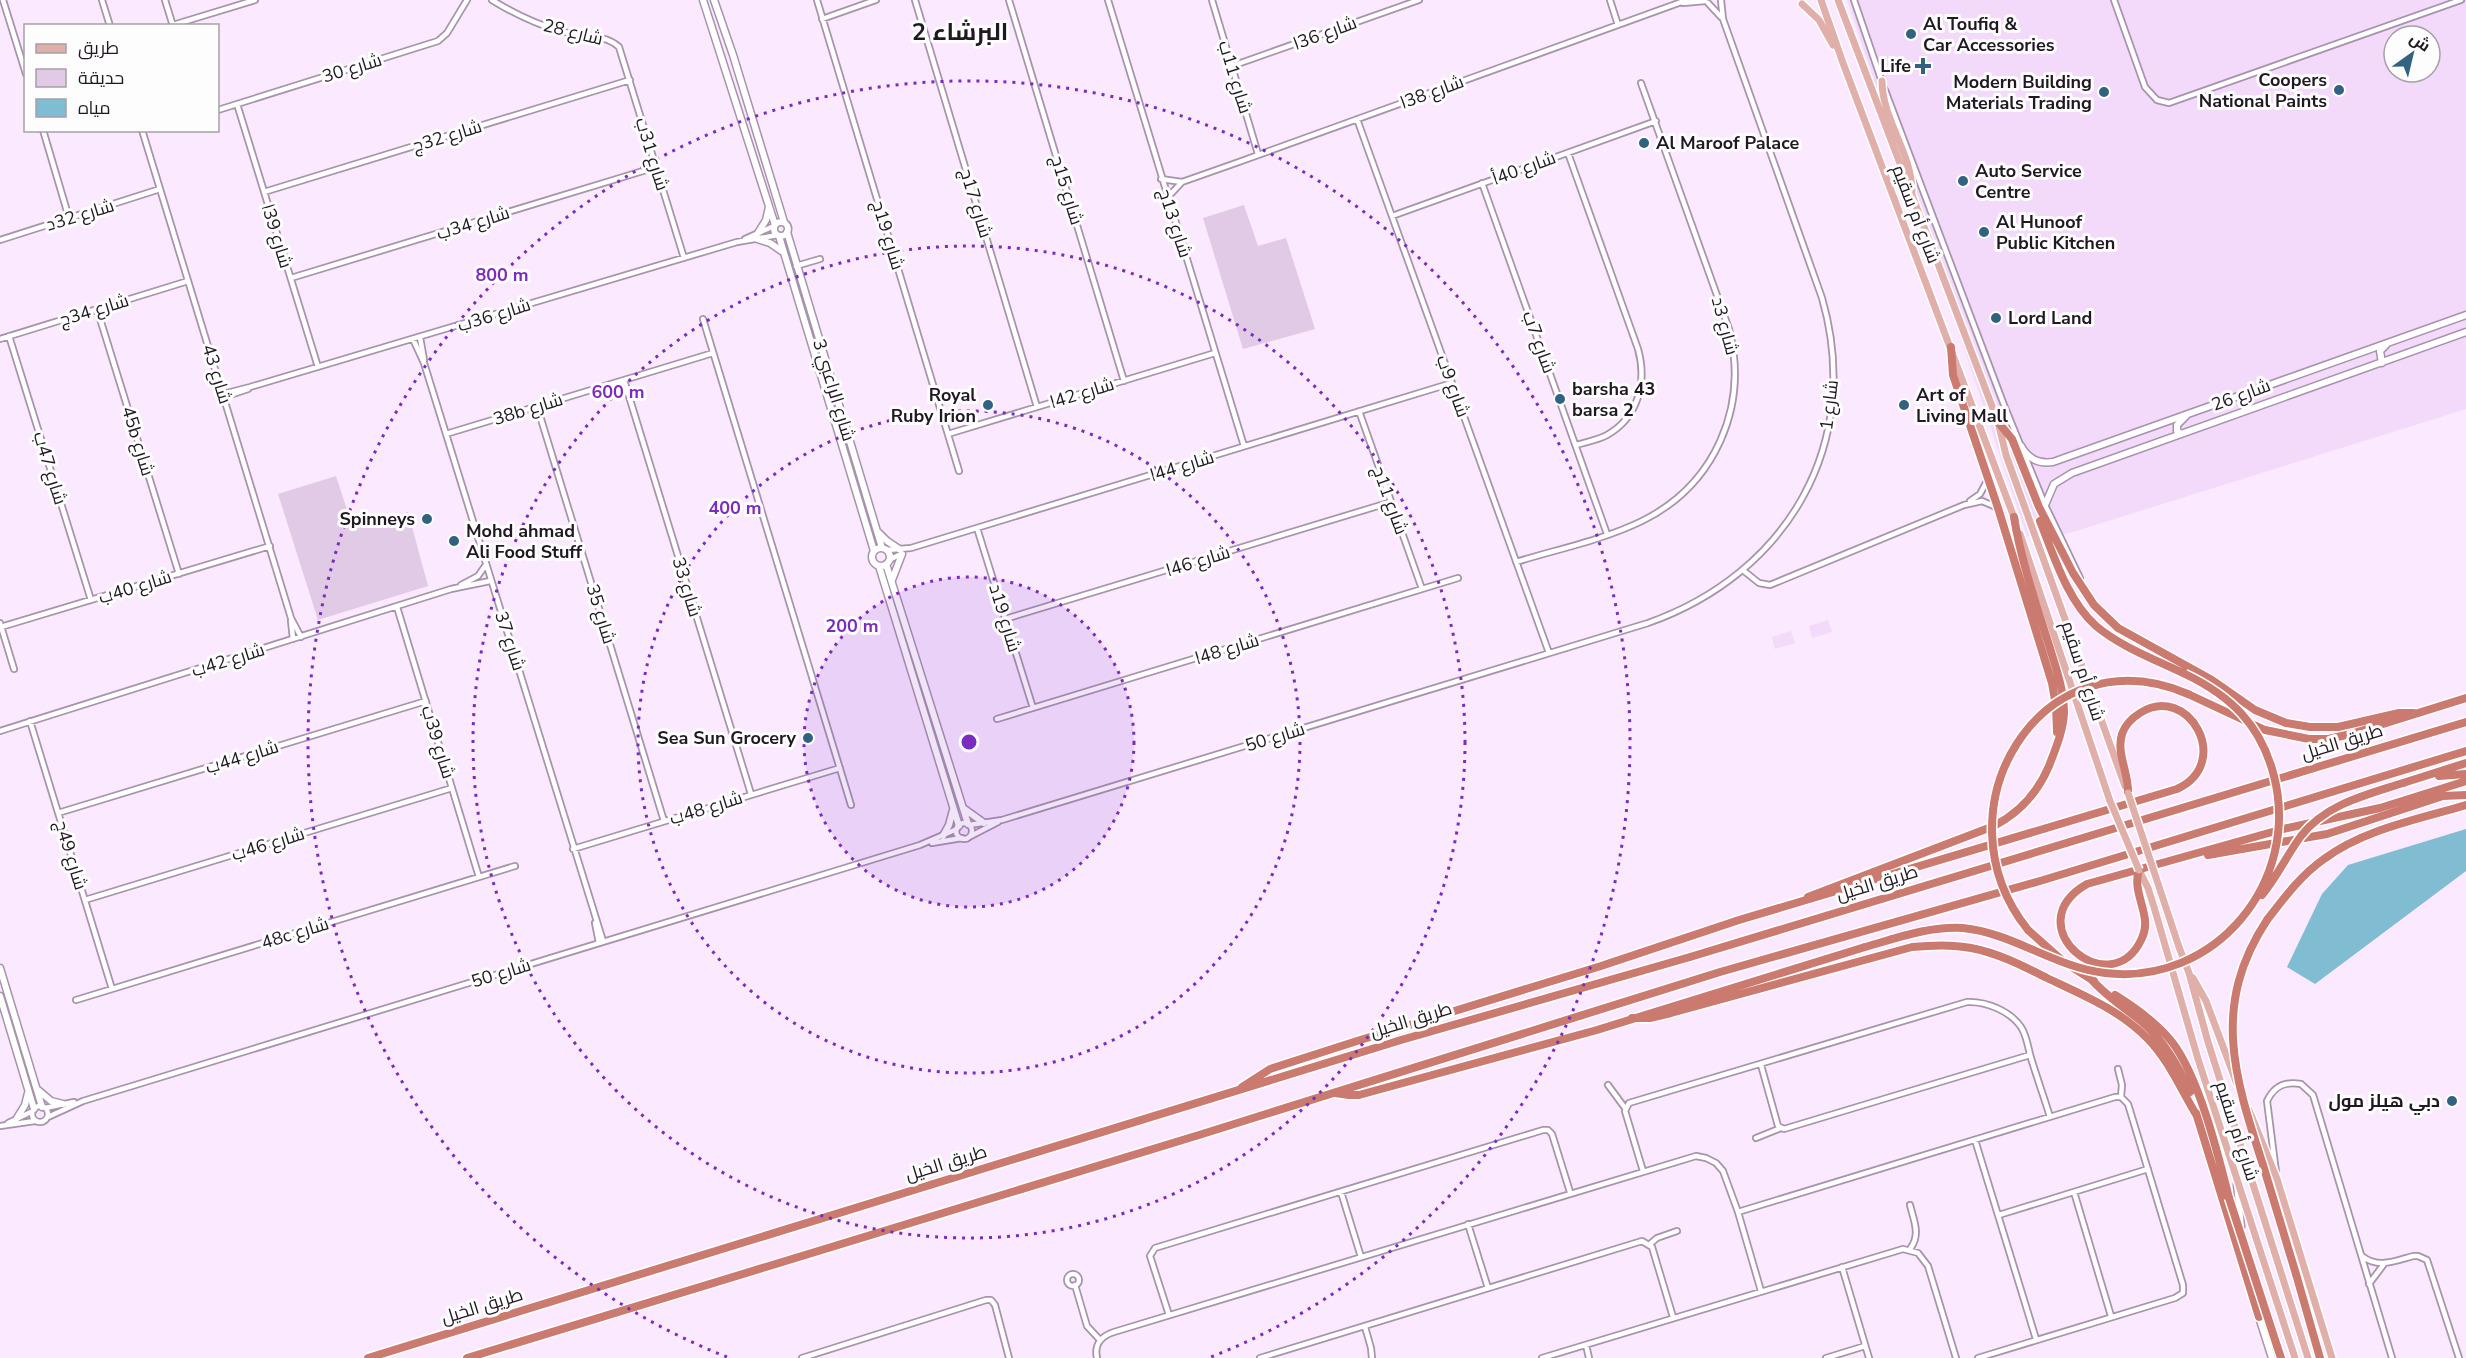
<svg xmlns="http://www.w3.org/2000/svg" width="2466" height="1358" font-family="'Nunito Sans',Cairo,sans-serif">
<rect width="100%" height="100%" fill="#fae9ff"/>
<path fill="#f3d9fa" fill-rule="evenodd" d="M1847,0H2466V409L2047,540L2043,531L2027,536ZM2394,36H2430V72H2394Z
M1828,620L1832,632L1812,638L1809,626Z
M1791,631L1795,643L1775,649L1772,637Z"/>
<path fill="#e1cae6" d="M1244,205L1258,246L1286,238L1315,329L1243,349L1203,218Z
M336,476L353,528L408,512L428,586L318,620L278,494Z"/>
<path fill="#81bdd2" d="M2466,829V871L2315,984L2287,967L2322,894L2348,865Z"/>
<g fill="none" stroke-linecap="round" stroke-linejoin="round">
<defs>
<path id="street" d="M3,0L26,74
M102,0L110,26
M165,0L173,26
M492,0C513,13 536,24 560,31C579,37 604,33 619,47L684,258
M817,0L959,471
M915,0L1037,407
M1009,0L1124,381
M1108,0L1244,446
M1212,0L1258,154
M1610,0L1618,25
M1854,0L1882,82
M2114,0L2145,87L2157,100L2169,103L2461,0
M1683,3L1705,1
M1708,3L1721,17
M822,19L876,0
M173,25L255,0
M1232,66L1419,0
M1885,90L2004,405L2045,505L2080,578
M237,104L318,367
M218,110L438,41L447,33L467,0
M1357,119L1549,653
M43,130L69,218
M142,130L291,618L301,637
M1568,153L1638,349C1647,381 1639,417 1607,435C1598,440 1586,442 1576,445
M1161,179L1182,182L1236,163L1687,0
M1482,183L1607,534
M264,192L630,80
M1168,197L1182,182
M1392,216L1656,121
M745,239L774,226
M0,240L160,189
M796,266L820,259
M291,278L656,167
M97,309L179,574
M703,319L851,805
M9,336L91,600
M420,337L424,360
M0,339L188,281
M413,339L424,363L446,434L603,941
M624,380L751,794
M223,394L250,387L737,242L778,235
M224,397L248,389
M537,406L664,821
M1359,411L1422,589
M446,434L713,353
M948,434L1215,353
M1970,501L1980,494L1987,481
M977,528L1033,708
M887,550L911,548L1452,383
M889,560L901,554
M1516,562C1558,549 1603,540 1642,521C1715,485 1749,407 1729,329L1641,83
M1744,571L1759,583L1770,585L1964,505L1982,501L1996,507
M461,585L478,576L485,566
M397,607L479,877
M1005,619L1391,502
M291,621L293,639
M0,623L14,669
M1,627L270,546
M997,719L1458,578
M30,721L112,989
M0,731L451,589L490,581
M58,813L426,701
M956 831a8 8 0 1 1 16 0a8 8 0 1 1-16 0Z
M969,825L1002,820L1648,623C1787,574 1864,444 1822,298L1723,19L1721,0
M971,836L998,822
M932,843L962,838
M573,849L840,768
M85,900L452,788
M595,923L599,943
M76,1000L515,866
M1761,1065L1778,1126L1784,1129L2030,1055
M2118,1069L2122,1085L2121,1097
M1608,1085L1625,1108
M32 1114a8 8 0 1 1 16 0a8 8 0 1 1-16 0Z
M45,1108L74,1102
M48,1117L83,1101L920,845L957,829
M8,1123L33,1111
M0,1126L35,1121
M1756,1138L1781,1128
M1975,1140L2036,1339
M1643,1171L1625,1111L1629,1103L1967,1002C1986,1001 2010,1011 2021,1027C2027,1036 2028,1048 2031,1058C2037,1078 2044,1097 2050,1117
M2276,1172L2267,1101C2274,1086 2285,1081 2301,1084L2313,1095L2392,1358
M1341,1192L1361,1257
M2074,1192L2111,1316
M1910,1205C1914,1221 1921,1235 1910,1249
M1738,1212L2115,1097H2121L2128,1104L2183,1285V1293L2175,1298L1978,1358
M1999,1215L2148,1169
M1468,1224L1488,1288
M1650,1244L1657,1238L1677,1231
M2362,1256C2378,1269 2395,1261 2413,1256H2418L2427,1260L2459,1358
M1842,1267L1869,1358
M1067 1280a6 6 0 1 1 12 0a6 6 0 1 1-12 0Z
M2369,1284L2384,1264
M1075,1285L1087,1326L1100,1340
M1169,1315L1150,1256L1155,1248L1543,1130H1548L1552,1134L1570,1192
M1365,1327L1371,1348L1372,1358
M1586,1345L1589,1358
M802,1358L986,1300H991L995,1305L1009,1358
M1097,1358C1094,1345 1101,1336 1114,1332L1696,1156L1706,1158L1716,1163L1723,1171L1738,1212L1761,1291
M1260,1358L1642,1241L1652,1247L1673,1317
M1542,1358L1903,1249L1918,1253L1928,1266L1956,1358
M1826,1358L1865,1346"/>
<path id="secondary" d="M703,0L775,225
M714,0L733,55L784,222
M774 229a7 7 0 1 1 14 0a7 7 0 1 1-14 0Z
M787,232L882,548
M758,233L766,220L769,207
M779,236L874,551
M757,239L770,243L783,252
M2382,363L2380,351L2386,345
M2181,434L2177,431V425L2186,416
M2021,446C2028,459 2039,464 2053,462L2466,315
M2045,505L2054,484L2072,473L2466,332
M879,533L887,541L899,549
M872 557a9 9 0 1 1 18 0a9 9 0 1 1-18 0Z
M886,564L968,824
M879,566L959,826
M892,580L902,554
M963,808L984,823
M943,836L949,825L953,810
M0,968L42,1107
M0,996L34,1109
M38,1090L51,1101L63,1104
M17,1118L25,1105L28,1093
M2237,1184L2241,1227
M2258,1314L2272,1358"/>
<path id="primary" d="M1821,0L1843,63L2015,520
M1838,0L1998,422L2006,455L2125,786
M1802,4L1819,20L1833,45
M1882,81C1882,119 1912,153 1912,192
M2020,534L2110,801
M2139,870L2148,888L2154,907L2198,1059L2295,1358
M2179,947L2189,973L2208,1042L2308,1358
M2193,978L2206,1001L2237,1084
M2249,1110L2277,1179L2332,1358"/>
<path id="highway" d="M1951,347L1953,375L1998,508L2052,683L2056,706L2057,732
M1998,422L2012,439L2039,507L2073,573L2094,605L2118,628L2212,680L2255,710L2286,723L2310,727H2338L2399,713H2414
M2040,521C2054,556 2067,600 2096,626C2121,647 2156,660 2185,674
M2188,694L2265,730L2309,739H2328L2351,734L2466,698
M2439,776L2466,774
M2403,783L2466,763
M2208,855L2327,834L2443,796L2466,795
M2139,870C2131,893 2153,916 2142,938C2112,1006 2014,926 2087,884L2283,829L2380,808L2466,781
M1808,897L1994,826C2019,813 2038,792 2049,766C2055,750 2063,732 2064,713C2064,689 2055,665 2048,642C2035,601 2021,560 2014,517
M2267,920C2284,898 2301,875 2324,859C2364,829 2419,819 2466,805
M2028,930L2064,962L2094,981
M2091,979C2106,996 2125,1008 2142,1022C2165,1042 2178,1065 2190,1092
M2115,995C2136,1008 2156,1022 2172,1042C2199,1077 2218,1154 2229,1198
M1632,1018H1650L1671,1013L1912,947C1932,945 1951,944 1971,948C1998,953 2023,966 2047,978C2083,995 2120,1010 2148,1039C2170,1062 2181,1090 2197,1116
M1242,1087L1270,1069L1357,1041L1601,966L1739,920L2177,789C2234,763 2188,682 2140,713C2132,718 2125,725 2122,734C2116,754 2129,773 2128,793
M1335,1093L1349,1095H1359L1597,1030L1865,947
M2196,1113L2259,1317
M2296,1274L2320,1358
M2277,1346L2281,1358
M368,1358L1401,1040L1690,957L2466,722
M467,1358L1199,1135L1720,972L2040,881L2466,751"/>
</defs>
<use href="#street" stroke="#a793ac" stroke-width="8"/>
<use href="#secondary" stroke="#a793ac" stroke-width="9"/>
<use href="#primary" stroke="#fff" stroke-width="10"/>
<use href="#highway" stroke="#fff" stroke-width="11"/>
<use href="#street" stroke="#fff" stroke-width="4.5"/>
<use href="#secondary" stroke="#fff" stroke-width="6"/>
<use href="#primary" stroke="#e0afa9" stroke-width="7"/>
<use href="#highway" stroke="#cb7a6f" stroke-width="8"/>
<defs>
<path id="primary-bridge" d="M2128,793L2179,947
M2110,801L2139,870"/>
<path id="highway-bridge" d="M2262,895C2277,877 2287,855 2301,836C2326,804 2366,795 2403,783
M2267,920C2211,1005 2234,1076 2263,1165C2274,1201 2285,1238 2296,1274
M2028,930C1933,811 2040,631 2188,694
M1865,947C1897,938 1929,926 1963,928C2013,933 2054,967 2105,973C2215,986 2301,882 2274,776C2261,725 2231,696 2185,674
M2229,1198L2277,1346"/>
</defs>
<use href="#primary-bridge" stroke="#fff" stroke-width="10" stroke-linecap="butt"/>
<use href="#highway-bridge" stroke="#fff" stroke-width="11" stroke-linecap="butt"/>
<use href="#primary-bridge" stroke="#e0afa9" stroke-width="7"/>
<use href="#highway-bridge" stroke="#cb7a6f" stroke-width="8"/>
</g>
<circle cx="969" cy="742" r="165" fill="#7b2cbf" fill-opacity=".12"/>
<g fill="none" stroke="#7b2cbf" stroke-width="3" stroke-dasharray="3 6">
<circle cx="969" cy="742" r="165"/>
<circle cx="969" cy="742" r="331"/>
<circle cx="969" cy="742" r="496"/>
<path d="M727 1357A661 661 0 1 1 1211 1357"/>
</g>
<g fill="#316280" stroke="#fdfdfd" stroke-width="2">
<circle cx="1911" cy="34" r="6"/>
<path d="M1920 57h6v6h6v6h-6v6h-6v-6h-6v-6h6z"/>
<circle cx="2339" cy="90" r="6"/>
<circle cx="2104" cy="92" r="6"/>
<circle cx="1644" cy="143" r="6"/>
<circle cx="1963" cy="181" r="6"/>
<circle cx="1984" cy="232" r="6"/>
<circle cx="1996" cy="318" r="6"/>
<circle cx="1560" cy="399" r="6"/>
<circle cx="988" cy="405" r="6"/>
<circle cx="1904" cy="405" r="6"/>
<circle cx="427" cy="519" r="6"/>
<circle cx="454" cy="541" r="6"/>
<circle cx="808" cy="738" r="6"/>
<circle cx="2452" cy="1101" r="6"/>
</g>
<g text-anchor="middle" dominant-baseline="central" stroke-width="6" stroke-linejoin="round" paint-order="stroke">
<g font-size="18" font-weight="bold" fill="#201822" stroke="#fdfdfd" text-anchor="start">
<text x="1923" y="24">Al Toufiq &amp;<tspan x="1923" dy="21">Car Accessories</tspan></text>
<text x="1911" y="66" text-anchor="end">Life</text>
<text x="2327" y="80" text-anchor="end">Coopers<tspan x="2327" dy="21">National Paints</tspan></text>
<text x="2092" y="82" text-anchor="end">Modern Building<tspan x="2092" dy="21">Materials Trading</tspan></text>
<text x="1656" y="143">Al Maroof Palace</text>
<text x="1975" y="171">Auto Service<tspan x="1975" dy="21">Centre</tspan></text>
<text x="1996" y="222">Al Hunoof<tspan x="1996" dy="21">Public Kitchen</tspan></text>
<text x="2008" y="318">Lord Land</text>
<text x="1572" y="389">barsha 43<tspan x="1572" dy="21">barsa 2</tspan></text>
<text x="976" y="395" text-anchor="end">Royal<tspan x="976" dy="21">Ruby Irion</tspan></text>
<text x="1916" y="395">Art of<tspan x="1916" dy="21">Living Mall</tspan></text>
<text x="415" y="519" text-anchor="end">Spinneys</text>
<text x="466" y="531">Mohd ahmad<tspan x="466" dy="21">Ali Food Stuff</tspan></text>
<text x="796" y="738" text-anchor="end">Sea Sun Grocery</text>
<text x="2440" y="1101" text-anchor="end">دبي هيلز مول</text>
</g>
<g font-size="18" fill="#201822" stroke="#fdfdfd">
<text transform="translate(573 32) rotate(14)">شارع 28</text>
<text transform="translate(1325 33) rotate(-20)">شارع 36ا</text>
<text transform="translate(352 68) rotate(-17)">شارع 30</text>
<text transform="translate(1235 77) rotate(73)">شارع 11ب</text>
<text transform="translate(1432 92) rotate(-20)">شارع 38ا</text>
<text transform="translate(447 136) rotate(-17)">شارع 32ج</text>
<text transform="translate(652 154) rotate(73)">شارع 31ب</text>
<text transform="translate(1524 168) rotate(-20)">شارع 40أ</text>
<text transform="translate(1067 190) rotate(73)">شارع 15ج</text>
<text transform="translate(976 203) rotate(73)">شارع 17ج</text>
<text transform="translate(1916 214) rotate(69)">شارع أم سقيم</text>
<text transform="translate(80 215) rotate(-17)">شارع 32د</text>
<text transform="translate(473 223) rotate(-17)">شارع 34ب</text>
<text transform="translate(1175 223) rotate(72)">شارع 13ج</text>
<text transform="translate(888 235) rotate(73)">شارع 19ج</text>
<text transform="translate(277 236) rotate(73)">شارع 39ا</text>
<text transform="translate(94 310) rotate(-17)">شارع 34ج</text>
<text transform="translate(494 315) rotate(-17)">شارع 36ب</text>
<text transform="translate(1725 326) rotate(75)">شارع 3د</text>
<text transform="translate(1539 342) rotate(70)">شارع 7ب</text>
<text transform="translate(217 374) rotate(73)">شارع 43</text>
<text transform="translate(1453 386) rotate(70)">شارع 9ب</text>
<text transform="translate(834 390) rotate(73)">شارع الراعبي 3</text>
<text transform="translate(1082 393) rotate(-17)">شارع 42ا</text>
<text transform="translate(2241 395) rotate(-20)">شارع 26</text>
<text transform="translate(1829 405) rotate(-83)">شارع 1</text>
<text transform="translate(528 409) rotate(-17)">38b شارع</text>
<text transform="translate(138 441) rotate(73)">45b شارع</text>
<text transform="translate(1182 466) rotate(-17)">شارع 44ا</text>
<text transform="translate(50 468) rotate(73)">شارع 47ب</text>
<text transform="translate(1390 500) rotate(70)">شارع 11ج</text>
<text transform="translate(1198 561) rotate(-17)">شارع 46ا</text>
<text transform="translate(135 587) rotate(-17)">شارع 40ب</text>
<text transform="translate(687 587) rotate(73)">شارع 33</text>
<text transform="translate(601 614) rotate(73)">شارع 35</text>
<text transform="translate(1005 618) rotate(73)">شارع 19د</text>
<text transform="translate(510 641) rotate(72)">شارع 37</text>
<text transform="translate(1227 649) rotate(-17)">شارع 48ا</text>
<text transform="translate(228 660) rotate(-17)">شارع 42ب</text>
<text transform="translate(2083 671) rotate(72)">شارع أم سقيم</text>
<text transform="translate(1275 737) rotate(-17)">شارع 50</text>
<text transform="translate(438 742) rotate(73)">شارع 39ب</text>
<text transform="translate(2342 742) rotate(-17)">طريق الخيل</text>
<text transform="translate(242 757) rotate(-17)">شارع 44ب</text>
<text transform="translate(706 808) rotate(-17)">شارع 48ب</text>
<text transform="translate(268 844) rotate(-17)">شارع 46ب</text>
<text transform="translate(71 855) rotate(73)">شارع 49ج</text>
<text transform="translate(1877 883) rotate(-17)">طريق الخيل</text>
<text transform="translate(295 933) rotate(-17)">48c شارع</text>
<text transform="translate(501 973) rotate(-17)">شارع 50</text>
<text transform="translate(1411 1020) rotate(-17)">طريق الخيل</text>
<text transform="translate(2237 1131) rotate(72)">شارع أم سقيم</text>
<text transform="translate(946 1163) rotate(-17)">طريق الخيل</text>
<text transform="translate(482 1306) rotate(-17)">طريق الخيل</text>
</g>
<g font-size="24" font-weight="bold" fill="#201822" stroke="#fdfdfd">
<text x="960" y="32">البرشاء 2</text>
</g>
</g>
<circle cx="969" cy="742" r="9" fill="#7b2cbf" stroke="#fdfdfd" stroke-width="3"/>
<g font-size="18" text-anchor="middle" font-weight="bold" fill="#7b2cbf" stroke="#fdfdfd" stroke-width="6" stroke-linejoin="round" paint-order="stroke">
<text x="502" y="281">800 m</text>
<text x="618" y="398">600 m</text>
<text x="735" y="514">400 m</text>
<text x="852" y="632">200 m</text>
</g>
<rect x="24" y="24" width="195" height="108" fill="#fdfdfd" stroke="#a5a1a5" stroke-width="1.5"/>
<rect x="36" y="44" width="30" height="9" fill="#e0afa9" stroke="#a5a1a5" stroke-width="1.5"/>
<text x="78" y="54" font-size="18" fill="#201822">طريق</text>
<rect x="36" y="69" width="30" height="18" fill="#e1cae6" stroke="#a5a1a5" stroke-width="1.5"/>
<text x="78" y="84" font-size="18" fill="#201822">حديقة</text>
<rect x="36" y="99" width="30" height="18" fill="#81bdd2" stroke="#a5a1a5" stroke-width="1.5"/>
<text x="78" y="114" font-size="18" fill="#201822">مياه</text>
<g transform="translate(2412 54) rotate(34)"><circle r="28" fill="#fdfdfd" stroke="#a5a1a5" stroke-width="1.5"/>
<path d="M0-4.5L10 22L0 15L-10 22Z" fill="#316280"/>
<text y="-9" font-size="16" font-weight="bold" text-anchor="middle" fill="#201822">ش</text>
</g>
</svg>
